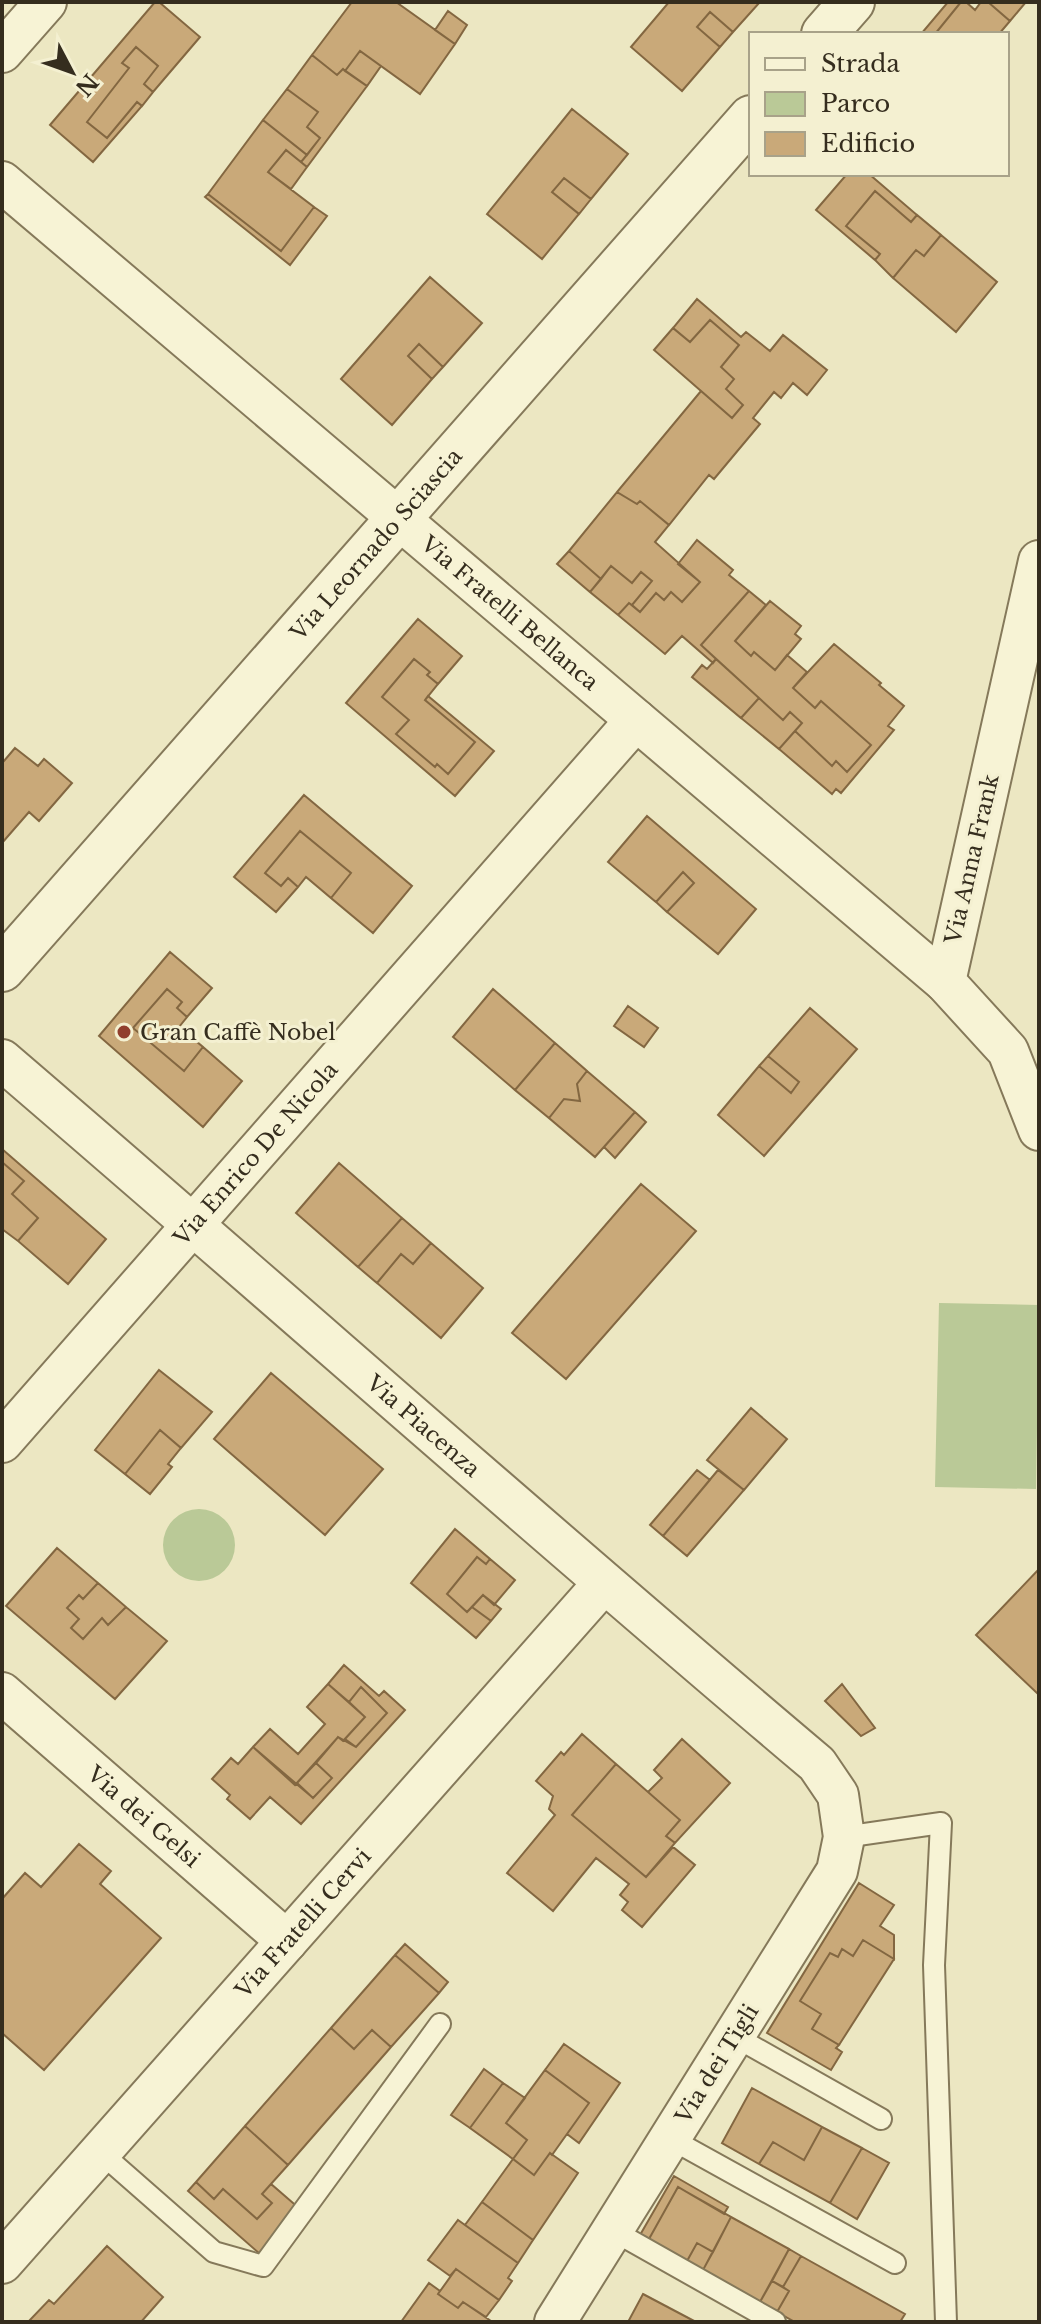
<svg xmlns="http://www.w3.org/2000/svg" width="1041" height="2324" font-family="'Libre Baskerville',serif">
<rect width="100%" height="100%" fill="#ece7c2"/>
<path fill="#bac997" d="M939,1303L1039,1305L1036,1489L935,1487Z
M163 1545a36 36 0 1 1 72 0a36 36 0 1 1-72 0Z"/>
<path fill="#c9a979" stroke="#836741" stroke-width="2" d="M155,2H159L200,37L153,92L144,84L158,66L136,47L122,63L129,68L87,122L107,138L137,102L142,106L93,162L50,125Z
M352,2H396L455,44L420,94L360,51L345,71L343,69L337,75L312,55Z
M669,2H760L733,32L710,12L697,27L720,47L682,91L631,47Z
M948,2H961L935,34H921Z
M961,2H966L975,10L981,2H988L1010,21L999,34H935Z
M988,2H1026L1010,21Z
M448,11L467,25L455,44L435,30Z
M710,12L733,32L720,47L697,27Z
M136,47L158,66L144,84L153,92L142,106L137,102L107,138L87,122L129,68L122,63Z
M360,51L381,66L367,86L345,71Z
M312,55L337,75L343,69L367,86L307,167L301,162L320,138L307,127L318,112L287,89Z
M287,89L318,112L307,127L320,138L307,155L263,120Z
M572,109L628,154L591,199L564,178L552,192L579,214L542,259L487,214Z
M263,120L307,155L301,162L286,150L268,172L314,207L281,251L208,194Z
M286,150L307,167L291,189L268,172Z
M847,174H869L917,215L911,222L875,191L846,226L880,254L875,260L816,210Z
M564,178L591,199L579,214L552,192Z
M875,191L911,222L917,215L941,235L924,256L916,250L893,278L875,260L880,254L846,226Z
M208,194L281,251L314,207L327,216L290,265L205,197Z
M941,235L997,282L956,332L893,278L916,250L924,256Z
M430,277L482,323L443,367L419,344L408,356L432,379L392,425L341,379Z
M697,299L741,337L746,332L770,351L783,335L827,370L807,395L793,383L781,398L774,392L753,418L760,424L714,479L709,475L669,525L640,501L637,504L617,492L701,391L732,418L743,405L726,389L734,379L721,367L739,345L710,320L690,342L673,328Z
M710,320L739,345L721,367L734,379L726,389L743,405L732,418L654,350L673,328L690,342Z
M419,344L443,367L432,379L408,356Z
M617,492L637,504L640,501L669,525L655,542L700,582L682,602L671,592L664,600L656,593L640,612L632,605L652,581L641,572L632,583L611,566L601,579L569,551Z
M697,540L733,570L729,575L749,591L701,645L716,659L713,663L682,636L665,654L618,615L629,603L640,612L656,593L664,600L671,592L682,602L700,582L678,564Z
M569,551L601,579L590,592L557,564Z
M611,566L632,583L641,572L652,581L632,605L629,603L618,615L590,592Z
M749,591L766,605L735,641L751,656L754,652L775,670L787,655L807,672L793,688L815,708L821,701L871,745L847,772L836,761L832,766L795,731L802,723L790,712L783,720L701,645Z
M770,601L801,626L795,634L801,639L775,670L754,652L751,656L735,641Z
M418,619L462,656L438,684L427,675L430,672L414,659L382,697L409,720L396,734L435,767L437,764L448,774L475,742L425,700L428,696L494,751L455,796L346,703Z
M834,644L881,683L879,685L904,706L888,726L894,730L841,793L836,789L832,794L779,749L795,731L832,766L836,761L847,772L871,745L821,701L815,708L793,688Z
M414,659L430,672L427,675L438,684L425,700L475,742L448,774L437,764L435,767L396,734L409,720L382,697Z
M716,659L759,698L741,718L692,677L702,665L707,669Z
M759,698L783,720L790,712L802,723L779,749L741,718Z
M15,748L38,766L44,759L72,783L39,821L29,812L2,843V760L4,761Z
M304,795L412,886L373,933L331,898L351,873L300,831L265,873L281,886L288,878L298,887L276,912L234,877Z
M647,816L756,909L718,954L667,912L694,883L683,872L656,902L608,862Z
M300,831L351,873L331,898L306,877L298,887L288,878L281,886L265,873Z
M683,872L694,883L667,912L656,902Z
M170,952L212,988L187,1017L177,1008L182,1002L167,989L133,1028L184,1071L203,1047L242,1081L203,1127L99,1036Z
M167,989L182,1002L177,1008L187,1017L179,1027L203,1047L184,1071L133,1028Z
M493,989L555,1043L515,1090L453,1037Z
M628,1006L658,1028L644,1047L614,1026Z
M810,1008L857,1049L764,1156L718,1115L759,1066L791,1093L799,1082L768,1056Z
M555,1043L587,1071L577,1084L580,1101L564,1099L549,1118L515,1090Z
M768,1056L799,1082L791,1093L759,1066Z
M587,1071L635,1112L595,1157L549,1118L564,1099L580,1101L577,1084Z
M635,1112L646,1122L615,1158L604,1147Z
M2,1149L106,1239L68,1284L18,1241L38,1218L12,1194L24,1181L2,1162Z
M2,1162L24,1181L12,1194L38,1218L18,1241L2,1229Z
M339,1163L402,1218L358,1267L296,1213Z
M641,1184L696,1231L566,1379L512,1333Z
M402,1218L431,1243L413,1264L401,1254L377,1283L358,1267Z
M431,1243L483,1288L441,1338L377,1283L401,1254L413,1264Z
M159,1370L212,1412L181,1448L160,1430L125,1474L95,1450Z
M271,1373L383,1469L325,1535L214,1439Z
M751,1408L787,1439L744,1490L707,1460Z
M160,1430L181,1448L168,1464L172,1467L150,1494L125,1474Z
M697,1470L710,1480L663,1536L650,1525Z
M718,1470L744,1490L687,1556L663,1536Z
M455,1529L490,1559L486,1564L477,1557L447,1594L467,1612L472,1607L491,1621L476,1638L411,1583Z
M57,1548L98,1583L83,1599L79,1595L67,1608L79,1619L71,1628L83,1639L102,1618L108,1625L126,1607L167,1641L115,1699L6,1606Z
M477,1557L486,1564L490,1559L515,1580L494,1605L483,1595L467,1612L447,1594Z
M1039,1569V1695L976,1635Z
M98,1583L126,1607L108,1625L102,1618L83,1639L71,1628L79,1619L67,1608L79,1595L83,1599Z
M483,1595L501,1609L491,1621L472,1607Z
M344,1665L379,1696L384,1691L405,1710L301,1824L270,1797L250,1819L227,1799L230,1795L212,1779L231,1758L238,1764L253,1747L313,1798L332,1778L316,1763L338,1737L356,1747L387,1713L361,1687L349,1702L328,1684Z
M328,1684L365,1717L343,1741L338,1737L295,1785L253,1747L270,1729L298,1754L325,1724L307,1707Z
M842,1684L875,1728L861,1736L825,1701Z
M361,1687L387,1713L356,1747L345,1739L365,1717L349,1702Z
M582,1734L616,1764L572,1815L646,1877L673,1847L695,1865L642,1927L622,1910L628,1902L620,1895L629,1884L596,1858L553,1911L507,1873L555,1815L549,1809L553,1796L536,1781L561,1752L564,1755Z
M682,1739L730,1783L675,1843L666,1836L680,1820L648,1792L662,1778L654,1770Z
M316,1763L332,1778L313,1798L297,1783Z
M616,1764L680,1820L666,1836L675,1843L646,1877L572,1815Z
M79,1844L111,1871L100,1884L161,1938L44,2070L2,2033V1899L25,1873L41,1887Z
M859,1883L894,1905L880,1926L894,1935V1959L863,1940L853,1956L842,1949L838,1957L830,1953L800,2001L821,2014L812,2029L839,2045L836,2048L842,2052L831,2070L767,2033Z
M863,1940L894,1959L839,2045L812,2029L821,2014L800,2001L830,1953L838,1957L842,1949L853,1956Z
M405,1944L448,1982L439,1993L395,1955Z
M395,1955L439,1993L391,2047L372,2030L354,2049L331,2028Z
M331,2028L354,2049L372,2030L391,2047L288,2165L245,2126Z
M564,2044L620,2083L579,2143L567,2134L589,2103L545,2070Z
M484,2069L503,2083L470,2128L451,2115Z
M545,2070L589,2103L552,2155L550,2153L534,2175L513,2159L527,2140L506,2123Z
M503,2083L525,2098L506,2123L527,2140L513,2159L470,2128Z
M752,2088L822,2127L804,2160L773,2142L759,2164L722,2143Z
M245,2126L288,2165L262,2194L272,2203L257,2219L223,2189L214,2199L196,2182Z
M822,2127L862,2148L830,2203L759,2164L773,2142L804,2160Z
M862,2148L889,2163L857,2219L830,2203Z
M550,2153L578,2173L533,2240L482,2202L513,2159L534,2175Z
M674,2176L728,2207L724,2214L678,2187L649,2239L683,2258L636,2242Z
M196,2182L214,2199L223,2189L257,2219L272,2203L262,2194L271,2184L300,2209L260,2254L188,2191Z
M678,2187L731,2217L713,2252L697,2243L687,2261L649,2239Z
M482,2202L533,2240L518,2263L465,2225Z
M731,2217L789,2249L760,2302L703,2270Z
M458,2220L518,2263L508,2278L512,2281L499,2300L456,2269L450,2276L428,2260Z
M697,2243L713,2252L703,2270L687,2261Z
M107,2246L163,2297L141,2322H28L49,2300L54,2304Z
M789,2249L801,2256L783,2287L772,2281Z
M801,2256L905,2314L900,2322H795L777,2312L789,2291L783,2287Z
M456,2269L499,2300L486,2317L463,2302L458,2308L438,2294Z
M772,2281L789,2291L777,2312L760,2302Z
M429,2283L440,2291L438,2294L458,2308L463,2302L491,2321L401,2322Z
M643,2294L696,2322H628Z"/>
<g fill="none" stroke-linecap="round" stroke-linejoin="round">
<defs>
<path id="service" d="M844,1837L941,1823L934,1965L946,2322
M734,2036L881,2119
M671,2139L895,2263
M100,2152L214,2252L263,2266L440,2024
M612,2230L775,2322"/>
<g id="minor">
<path d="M2,52L46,2"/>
<path id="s1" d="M2,182L945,982"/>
<path d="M1039,561L945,982L1008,1051L1039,1130"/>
<path id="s2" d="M2,1060C275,1294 543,1533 817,1764L838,1795L844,1837L837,1871L555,2322"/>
<path id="s3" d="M2,1442L636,720"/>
<path id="s4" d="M2,1693L287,1941"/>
<path id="s5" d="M2,2263L603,1584"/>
</g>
<g id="tertiary">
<path d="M824,34L852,2"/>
<path id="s6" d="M2,969L751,118"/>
</g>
</defs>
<use href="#service" stroke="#85795a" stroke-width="24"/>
<use href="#minor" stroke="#85795a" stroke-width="44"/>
<use href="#tertiary" stroke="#85795a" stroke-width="48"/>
<use href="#service" stroke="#f7f3d5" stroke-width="20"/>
<use href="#minor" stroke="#f7f3d5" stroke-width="40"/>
<use href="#tertiary" stroke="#f7f3d5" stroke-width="44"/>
</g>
<circle fill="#913f2d" stroke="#f4f0d1" stroke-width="3" cx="124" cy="1032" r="8"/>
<g text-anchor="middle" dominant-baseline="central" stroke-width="6" stroke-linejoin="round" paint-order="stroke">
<g font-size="22" fill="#352d1e" stroke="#f4f0d1">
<text stroke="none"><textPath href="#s6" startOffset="566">Via Leornado Sciascia</textPath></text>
<text stroke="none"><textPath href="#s1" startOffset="666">Via Fratelli Bellanca</textPath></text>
<text transform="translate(972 859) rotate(-77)">Via Anna Frank</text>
<text stroke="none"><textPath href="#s3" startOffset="384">Via Enrico De Nicola</textPath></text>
<text stroke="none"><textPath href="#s2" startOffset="558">Via Piacenza</textPath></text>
<text stroke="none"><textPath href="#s4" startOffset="188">Via dei Gelsi</textPath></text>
<text stroke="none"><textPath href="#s5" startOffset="454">Via Fratelli Cervi</textPath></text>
<text transform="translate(717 2064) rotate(-58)">Via dei Tigli</text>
</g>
<g font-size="22" fill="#352d1e" stroke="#f4f0d1" text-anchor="start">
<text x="140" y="1032">Gran Caffè Nobel</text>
</g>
</g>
<rect width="1041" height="2324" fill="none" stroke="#352d1e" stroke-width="8"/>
<rect x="749" y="32" width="260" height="144" fill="#f4f0d1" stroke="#a8a289" stroke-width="2"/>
<rect x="765" y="58" width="40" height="12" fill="#f7f3d5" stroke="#a8a289" stroke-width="2"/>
<text x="821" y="72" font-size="24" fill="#352d1e">Strada</text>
<rect x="765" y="92" width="40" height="24" fill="#bac997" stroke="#a8a289" stroke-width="2"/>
<text x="821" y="112" font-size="24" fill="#352d1e">Parco</text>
<rect x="765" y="132" width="40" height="24" fill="#c9a979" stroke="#a8a289" stroke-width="2"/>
<text x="821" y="152" font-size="24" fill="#352d1e">Edificio</text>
<g transform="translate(72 72) rotate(131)" stroke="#f4f0d1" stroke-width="6" paint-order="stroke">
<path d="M0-6L14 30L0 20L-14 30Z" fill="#352d1e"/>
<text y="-12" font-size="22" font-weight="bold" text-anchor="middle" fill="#352d1e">N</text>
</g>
</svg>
